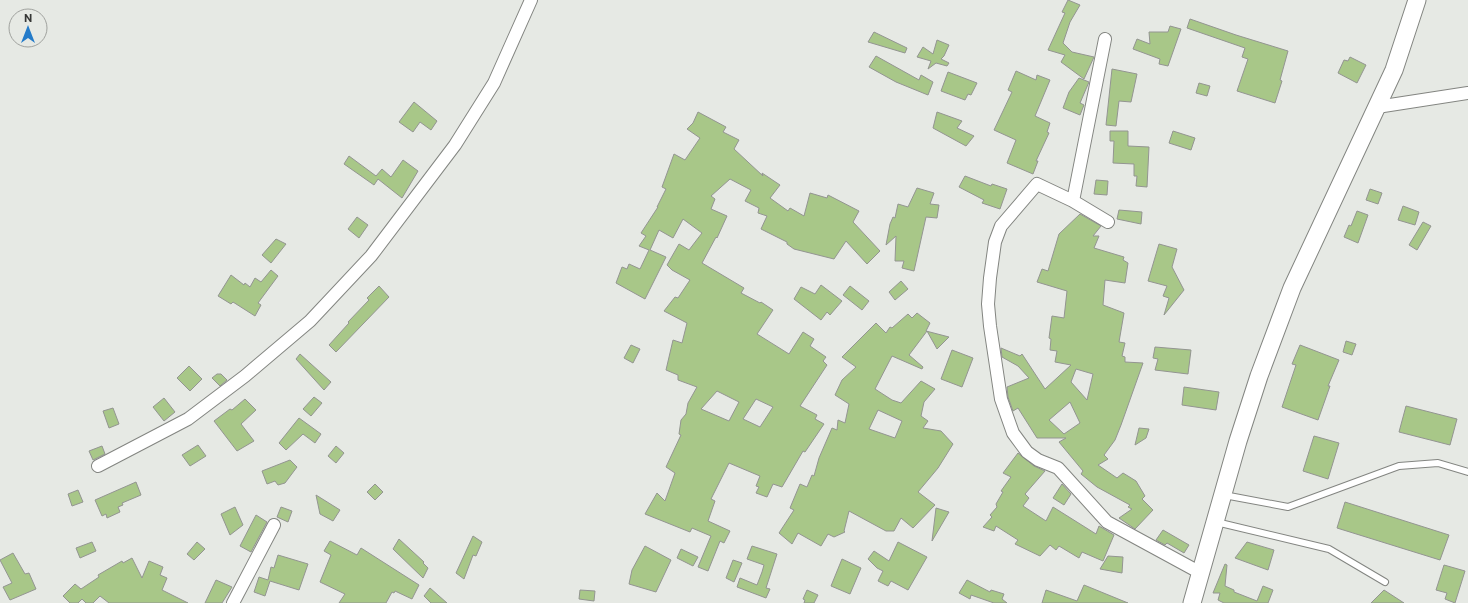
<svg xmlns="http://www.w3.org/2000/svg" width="1468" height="603" font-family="Commissioner,sans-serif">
<rect width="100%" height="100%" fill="#e6e9e4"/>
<path fill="#a8c788" stroke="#939591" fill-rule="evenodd" d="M1068,0L1080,5L1070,22L1063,43L1072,52L1094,57L1084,79L1061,62L1065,55L1048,50L1065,13L1062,12Z
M1190,19L1236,35L1288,51L1280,80L1282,81L1275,103L1237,91L1248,59L1242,57L1245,48L1187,28Z
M1170,26L1181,29L1168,66L1159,64L1160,59L1133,49L1137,39L1150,44L1149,32H1168Z
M874,32L907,48L905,53L868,42Z
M937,40L949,45L944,56L941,59L949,63L947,66L936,63L928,69L931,61L917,57L923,47L933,54Z
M876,56L919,80L921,75L933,82L928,95L896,82L869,67Z
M1350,57L1366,65L1357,83L1338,73L1344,60L1348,61Z
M1112,69L1137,74L1131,102L1119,101L1116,126L1106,125Z
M1016,71L1036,80L1037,75L1050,80L1035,116L1050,123L1047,132L1049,133L1036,161H1038L1033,174L1007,163L1016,140L994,130L1012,92L1008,90Z
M948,72L977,83L971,95L968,94L965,100L941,91Z
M1079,78L1089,82L1080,103L1084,105L1080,115L1063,108L1069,92Z
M1199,83L1210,86L1207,96L1196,93Z
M414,102L437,121L431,130L420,122L413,132L399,122Z
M698,112L726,127L723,132L739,140L734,149L763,176L762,173L780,185L770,198L788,211L790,208L804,216L810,193L827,198L828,195L859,211L853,222L880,251L867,264L846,241L834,259L794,249L787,244V242L761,229L767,216L758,213L759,208L745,201L751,190L730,179L711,196L715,199L711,209L727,216L717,238L716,237L702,263L744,288L741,293L760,303L761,302L773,310L757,334L789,354L803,332L814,339L810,346L826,357L823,361L827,365L800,406L817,415L815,419L824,424L805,452L803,451L782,487L773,484L767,497L756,493L759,487L756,486L760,476L729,463L711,499L715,501L708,521L730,531L724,543L720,541L708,571L698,567L711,536L692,528L690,532L645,514L657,493L665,501L675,473L666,467L681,435L679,434L681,420L686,414L688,403L697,387L678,380V375L666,370L673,340L682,343L687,323L664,311L675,297L678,298L690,280L672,270L667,265L679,244L689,250L702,233L683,219L673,238L659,230L650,250L666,257L645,299L616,283L622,267L627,269L629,264L640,269L649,250L639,246L646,236L641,233L658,207H657L666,189L662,187L674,154L685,160L700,138L687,129L693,123ZM717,391L739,402L729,421L701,409ZM756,399L773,407L760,427L743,419Z
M937,112L962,121L957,128L974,136L966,146L933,128Z
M1110,131H1128V146L1149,147L1147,187L1136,186L1137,176H1134V164L1113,163L1114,141H1110Z
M1173,131L1195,138L1191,150L1169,143Z
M349,156L376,176L382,169L391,177L403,160L418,171L402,198L378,179L374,185L344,164Z
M965,176L991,186L992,184L1007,189L1000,209L982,203L984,200L959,187Z
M1096,180L1108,181L1107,195L1094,194Z
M917,188L934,193L930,204L939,205L937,218L926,217L914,271L902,268L904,261H895L896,236L886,245L890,224L893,217L895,218L898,204L908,207Z
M1370,189L1382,193L1378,204L1366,200Z
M1403,206L1419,212L1415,225L1398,220Z
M1119,210L1142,212L1141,224L1117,219Z
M1357,211L1368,215L1358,243L1344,237L1349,225L1351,226Z
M1080,214L1101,226L1093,236H1099L1094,248L1124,257L1123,260L1128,263L1125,283L1105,280L1103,305L1124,313L1119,342L1125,343L1122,356L1125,357V362L1143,363L1121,425L1115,440L1104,455L1108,459L1098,465L1117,478L1123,473L1136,481L1145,496L1142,499L1153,510L1135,529L1119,518L1132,509L1128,507L1130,505L1097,487L1081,474L1083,471L1059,442L1066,438H1037L1018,408L1013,411L1008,397L1007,387L1029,378L1018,366L1002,357L1001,348L1020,356L1022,354L1045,389L1071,365L1055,362L1057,351L1050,350L1051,339L1049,338L1052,316L1064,318L1067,291L1037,282L1042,269L1048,271L1059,234ZM1076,369L1093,374L1087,400L1071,382ZM1070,402L1080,423L1064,434L1049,420Z
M357,217L368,225L359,238L348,229Z
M1423,222L1431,226L1417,250L1409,245Z
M276,239L286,244L271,263L262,255Z
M1159,244L1177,249L1172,267L1184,290L1164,315L1169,298L1163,296L1167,286L1148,281Z
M271,270L278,276L258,303L261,305L255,316L233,302L231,304L218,296L231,275L244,285L245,283L250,287L255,278L261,282Z
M901,281L908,289L895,300L889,292Z
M821,285L842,301L830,315L827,312L821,320L794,299L801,287L815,294Z
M379,286L389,297L336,352L329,345L349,323L348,322L369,300L367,298Z
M850,286L869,301L862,310L843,295Z
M917,313L930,323L926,331L949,337L937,349L927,331L909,355L923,367L922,369L892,356L875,389L892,400L901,403L921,381L935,389L924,402L921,416L928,421L923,428L941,431L953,444L938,468L918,492L935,505L913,528L901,518L894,531H886L849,511L844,531L845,532L834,537L828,534L821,546L798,533L792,544L779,533L794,510L790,508L800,484L807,487L812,475L814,476L819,458L832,428L837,430L838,420L845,423L849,404L835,395L842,380L856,367L842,357L876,323L886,333L890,327L892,328L908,314L912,318ZM878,410L902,421L895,438L869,429Z
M1346,341L1356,344L1352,355L1343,352Z
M631,345L640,349L633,363L624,358Z
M1300,345L1339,360L1328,386H1330L1318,420L1282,407L1296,365L1292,364Z
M1155,347L1191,350L1188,374L1155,370L1158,359L1153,358Z
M952,350L973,358L962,387L941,379Z
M300,354L331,382L324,390L296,359Z
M189,366L202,379L190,391L177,378Z
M217,374H221L227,380L220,386L212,378Z
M1184,387L1219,392L1216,410L1182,405Z
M314,397L322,403L311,416L303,409Z
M164,398L175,412L164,421L153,407Z
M245,399L256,410L241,424L254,441L237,451L214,421L230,409L232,410Z
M1406,406L1457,419L1450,445L1399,432Z
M113,408L119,424L109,428L103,411Z
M299,418L321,434L315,443L303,434L286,450L279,443Z
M1139,428L1149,429L1146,438L1135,445Z
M1314,436L1339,443L1328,479L1303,471Z
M198,445L206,456L190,466L182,455Z
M102,446L105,454L93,460L89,451Z
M336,446L344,453L336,463L328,456Z
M1018,453L1034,466L1045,471L1025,494L1029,498L1023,506L1046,521L1053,507L1096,534L1099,526L1114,535L1103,561L1082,552L1079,558L1059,546L1056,550L1050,545L1040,556L1015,544L1018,540L996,526L994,531L983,527L992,517L990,515L997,507L996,504L1003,492L1001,491L1011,477L1003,473Z
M290,460L297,467L285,483L278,485L275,481L267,484L262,471Z
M136,482L141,495L122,503L123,505L118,507L120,512L107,518L106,514L102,516L95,500Z
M375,484L383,492L375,500L367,492Z
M1062,484L1071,494L1064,505L1053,498Z
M78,490L83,502L72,506L68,494Z
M316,495L340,510L333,521L320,514Z
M1345,502L1449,535L1440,560L1337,528Z
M235,507L243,525L230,535L221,514Z
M281,507L292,511L288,522L277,517Z
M936,508L949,512L932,541Z
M256,515L267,522L251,552L240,546Z
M1163,530L1189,545L1184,553L1167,543L1165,545L1156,540Z
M473,536L482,542L476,556L473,555L464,579L456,573Z
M399,539L424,562L423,563L428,568L423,578L393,549Z
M330,541L357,555L361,548L419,585L412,599L395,591L394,593L392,592L386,603H339L345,594L320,582L331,555L324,551Z
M92,542L96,551L80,558L76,548Z
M197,542L205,549L194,560L187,554Z
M898,542L927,557L908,590L891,581L888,586L878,581L883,571L877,568L868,559L874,551L889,561Z
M1247,542L1274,550L1268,570L1235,558Z
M645,546L671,560L656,592L629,584L632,570Z
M752,546L777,554L766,588L770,589L766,598L737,587L740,578L757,585L762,572L764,565L747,559Z
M681,549L698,557L693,566L677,558Z
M13,553L25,574L29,573L36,589L10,600L3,587L12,583L0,560Z
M278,555L308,564L299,590L270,581L265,596L254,592L259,577L268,580L271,567L274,568Z
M1108,556L1123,557L1122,573L1100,569Z
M132,558L142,578L149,561L163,567L160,575L167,578L162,590L188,603H109L100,596L93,603H86L82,599L78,603H70L63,596L75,584L81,589L99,577L98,575L122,561L123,563Z
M842,559L861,568L850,594L831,586Z
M733,560L742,563L734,582L726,578Z
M1225,564L1227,565L1225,586L1234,590V592L1257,601L1263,586L1273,590L1268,603H1224L1218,600L1220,593H1213Z
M1444,565L1465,571L1455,603L1445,599L1447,593L1436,590Z
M216,580L232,587L222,603H205Z
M967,580L990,592L991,590L1004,594L1002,599L1007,603H994L971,595L970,599L959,593Z
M1084,585L1128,603H1042L1046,590L1077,601Z
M430,588L447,603H431L424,596Z
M580,590L595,591L594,601L579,599Z
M807,590L818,595L814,603H804L805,600L803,599Z
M1384,590L1404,603H1371Z"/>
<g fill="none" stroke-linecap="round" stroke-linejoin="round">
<defs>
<path id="service" d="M1224,495L1288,507L1399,466L1438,463L1468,472
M1216,522L1329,549L1385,582"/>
<path id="minor" d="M1377,107L1468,93
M1073,201L1105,39
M1108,222L1073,201L1037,184L1001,226L995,242L990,278L988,304L990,326L1001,399L1013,433L1027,452L1038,460L1058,468L1107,522L1199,572
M98,466L188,419L245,376L310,321L371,256L455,145L494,83L531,0
M233,603L274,525"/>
<path id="secondary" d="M1192,603L1238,441L1259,376L1292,288L1394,70L1417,0"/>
</defs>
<use href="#service" stroke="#838581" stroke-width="8"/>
<use href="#minor" stroke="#838581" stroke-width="14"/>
<use href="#secondary" stroke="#838581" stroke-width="19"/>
<use href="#service" stroke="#fff" stroke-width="6"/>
<use href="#minor" stroke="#fff" stroke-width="12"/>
<use href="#secondary" stroke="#fff" stroke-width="17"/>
</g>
<g transform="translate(28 28)"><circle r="19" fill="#e6e9e4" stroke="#a0a29e"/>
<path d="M0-3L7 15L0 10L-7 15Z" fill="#247bc9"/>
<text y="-6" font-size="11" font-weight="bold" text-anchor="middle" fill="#363736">N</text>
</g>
</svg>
